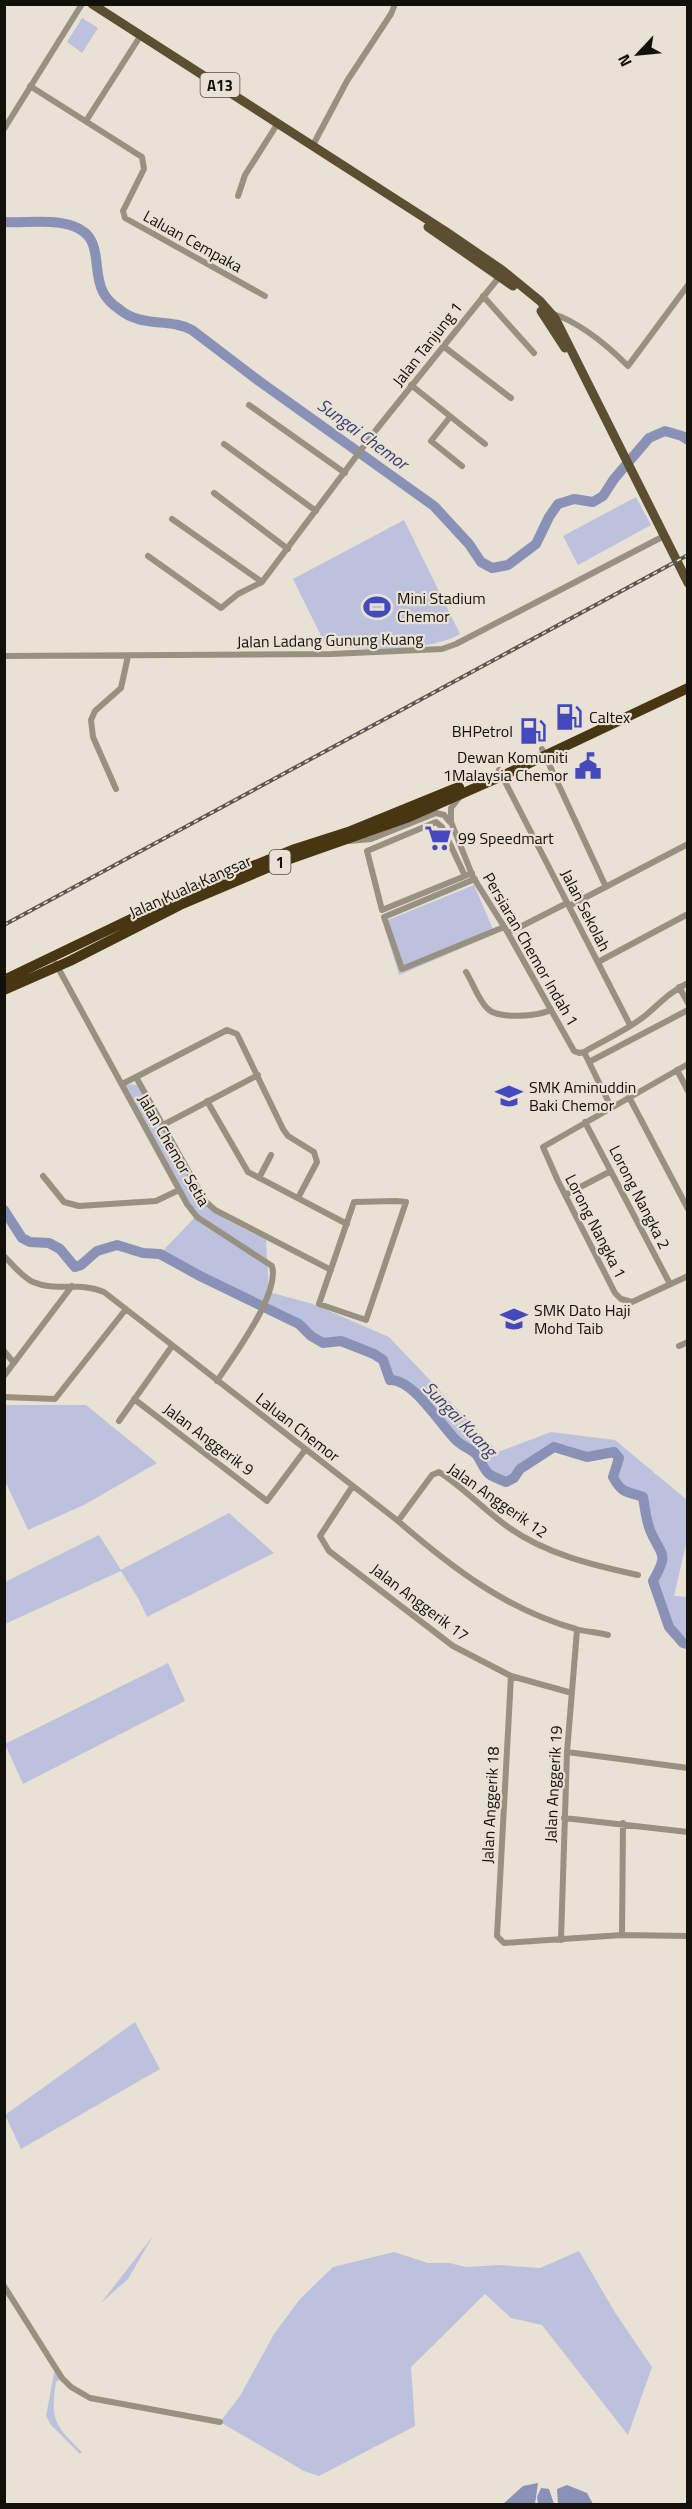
<svg xmlns="http://www.w3.org/2000/svg" width="692" height="2509" font-family="'Titillium Web',sans-serif">
<rect width="100%" height="100%" fill="#e8e1d4"/>
<path fill="#bcc2dd" d="M82,18L98,28L82,53L67,42Z
M636,497L651,525L578,565L563,536Z
M404,520L460,634C424,654 368,647 327,648L293,579Z
M474,885L495,934L399,975L383,922Z
M123,1084L138,1085L203,1202L225,1219L266,1240L269,1292L313,1304L389,1337L498,1452L551,1432L615,1440L687,1500V1540L674,1596L687,1597V1644L683,1643L669,1627L653,1581C670,1551 661,1557 650,1530C646,1520 645,1508 643,1497C627,1491 622,1495 613,1477L619,1459L614,1453L587,1457L554,1447L520,1469L514,1478L506,1482C501,1480 493,1477 489,1474C483,1469 481,1460 476,1454C470,1448 463,1447 457,1441C441,1426 414,1379 390,1380L383,1360L341,1341L323,1343L311,1336L299,1324L200,1276L160,1254L197,1215L189,1204Z
M5,1405H86L157,1463L84,1505L28,1530L5,1481Z
M229,1513L274,1553L147,1617L138,1598L121,1571L5,1624V1582L99,1535L121,1570Z
M168,1663L185,1701L23,1784L5,1744Z
M135,2022L160,2069L21,2149L5,2115Z
M153,2236L128,2279L101,2303Z
M579,2251L616,2314L652,2367L628,2435L542,2325L511,2318L485,2294L411,2367L415,2426L319,2476L304,2471L220,2422L240,2396L274,2334L300,2299L333,2267L394,2252L428,2263H449L466,2267L499,2265L540,2268Z
M55,2368L62,2378L56,2382C50,2420 55,2425 82,2452L80,2454L51,2425L46,2416Z"/>
<path fill="#8991b7" d="M538,2483L535,2504H503L523,2486Z
M567,2485L587,2493L593,2504H558L557,2489Z
M541,2488L549,2489L554,2504H538L537,2497Z"/>
<g fill="none" stroke-linecap="round" stroke-linejoin="round">
<path stroke="#8991b7" stroke-width="10" d="M4,222C26,223 53,219 73,226C105,237 91,269 103,292C106,298 113,305 119,309C141,328 171,318 192,330L259,381L434,506L469,544L481,562L492,568L508,565L536,544L549,517L558,504L574,499L593,502L603,496L614,479L649,438L665,431L682,436L688,440
M4,1210L22,1238L30,1242L49,1243L60,1249L75,1267L81,1265L97,1251L117,1245L143,1253L160,1254L200,1276L299,1324L311,1336L323,1343L341,1341L374,1354L383,1360L390,1380C414,1379 441,1426 457,1441C463,1447 470,1448 476,1454C481,1460 483,1469 489,1474C493,1477 501,1480 506,1482L514,1478L520,1469L554,1447L587,1457L614,1452L619,1458L613,1477C622,1494 627,1491 643,1497C645,1508 646,1520 650,1530C661,1557 670,1551 653,1581L669,1627L683,1643L688,1644"/>
<path stroke="#989080" stroke-width="6" d="M30,86L142,157L144,169L123,211L125,218L265,296
M86,121L141,35
M4,129L82,4
M313,145L347,81L391,14L395,4
M238,196L245,175L278,123
M483,296L534,353
M551,313C579,322 608,346 628,366L688,285
M443,346L511,398
M411,385L485,444
M249,405L345,473
M450,417L431,441L462,466
M224,444L316,511
M214,493L288,549
M172,519L262,582
M148,556L221,608L238,594L262,582L376,430L500,276
M4,656L331,654L442,649L456,644L664,536
M542,749L606,887
M499,770L630,1025
M116,789L93,737L91,720L95,711L121,688L128,656
M459,798L451,808V822L473,877L508,933L574,1051L579,1053L584,1052C604,1040 628,1030 646,1015C660,1003 671,991 688,983
M349,841L371,839L436,813L444,815L450,822
M465,876L442,827L436,822L367,851L382,910L465,876L472,873
M475,879L384,917L402,969L504,927
M569,906L688,844
M508,933L567,903
M598,962L688,914
M56,964L187,1204L197,1217L272,1266C280,1294 233,1357 217,1381
M466,972C473,983 478,999 487,1008C497,1020 538,1016 551,1010
M679,987L688,1003
M584,1052L611,1107
M589,1062L688,1010
M688,1064L543,1147L558,1181L615,1293L621,1299L632,1302L688,1276
M677,1070L688,1091
M136,1077L227,1030L237,1034L283,1129L288,1136L314,1152L317,1162L298,1198
M122,1084L136,1077L205,1201L215,1210L331,1270
M629,1097L688,1209
M207,1101L248,1172L347,1224
M585,1122L670,1284
M163,1125L258,1075
M43,1176L64,1202L79,1206L156,1201L179,1190
M259,1178L271,1155
M565,1195L611,1171
M396,1201L406,1202L366,1320L319,1304L354,1202Z
M4,1256C13,1265 22,1277 33,1282C56,1292 79,1281 104,1292L398,1521C451,1567 507,1610 576,1629C586,1632 597,1632 608,1635
M679,1346L688,1342
M4,1351L14,1363
M4,1376L72,1286
M4,1397L55,1399L126,1309
M134,1399L267,1501L305,1450
M119,1421L172,1346
M352,1487L320,1536L329,1551L453,1646L511,1676L572,1693
M398,1521L432,1475L439,1472C463,1487 484,1510 508,1527C546,1554 592,1565 638,1575
M511,1676L497,1936L504,1943L622,1935L688,1936
M567,1752L688,1768
M564,1818L688,1832
M622,1935L623,1823
M561,1940L567,1752L577,1630
M4,2286L62,2378L71,2387L90,2398L220,2422"/>
<path stroke="#5c4e30" stroke-width="9" d="M92,4L445,231L502,270L540,301L555,318L688,583
M428,227L513,286
M541,311L565,348"/>
<path stroke="#473611" stroke-width="10" d="M4,980L181,895L295,849L351,831L459,787
M4,990L70,961L180,905L284,861L409,817L502,776L688,688"/>
<defs>
<path id="rail" d="M4,925L688,555"/>
</defs>
<use href="#rail" stroke="#5c5850" stroke-width="4"/>
<use href="#rail" stroke="#e8e1d4" stroke-width="1.5" stroke-dasharray="4.5" stroke-linecap="butt"/>
</g>
<defs>
<symbol id="stadium-bare" viewBox="-9 -9 18 18"><path d="M0-5a6.5 5 0 1 0 0 10a6.5 5 0 1 0 0-10ZM-3.5-1.8h7v3.6h-7Z" fill="#4549be" stroke="#e8e1d4" stroke-width="2.5" paint-order="stroke"/></symbol>
<symbol id="fuel-bare" viewBox="-9 -9 18 18"><path d="M-5.5-6h7V0h2V4h1.3V-2.5L3-4.5l.8-.8L6-3V5H2.5V1h-1V6h-7ZM-4.2-4.7v3.2H.2V-4.7Z" fill="#4549be" stroke="#e8e1d4" stroke-width="2.5" paint-order="stroke"/></symbol>
<symbol id="civic-bare" viewBox="-9 -9 18 18"><path d="M-.6-6.5H3V-4.5H.6V-3L4-1V1h2V6H-6V1h2V-1L-.6-3ZM-1.2 2.5V6h2.4V2.5Z" fill="#4549be" stroke="#e8e1d4" stroke-width="2.5" paint-order="stroke"/></symbol>
<symbol id="supermarket-bare" viewBox="-9 -9 18 18"><path d="M-6-5.5h2.5l.6 2H6L4.5 2H-2.5L-4.4-4H-6ZM-1.5 3.2a1.3 1.3 0 1 0 .1 0ZM3 3.2a1.3 1.3 0 1 0 .1 0Z" fill="#4549be" stroke="#e8e1d4" stroke-width="2.5" paint-order="stroke"/></symbol>
<symbol id="school-bare" viewBox="-9 -9 18 18"><path d="M0-5L7-2L0 1L-7-2ZM-4 1L0 2.5L4 1V4Q0 6-4 4Z" fill="#4549be" stroke="#e8e1d4" stroke-width="2.5" paint-order="stroke"/></symbol>
</defs>
<g fill-rule="evenodd">
<use href="#stadium-bare" x="358" y="588" width="38" height="38"/>
<use href="#fuel-bare" x="550" y="698" width="38" height="38"/>
<use href="#fuel-bare" x="514" y="712" width="38" height="38"/>
<use href="#civic-bare" x="569" y="747" width="38" height="38"/>
<use href="#supermarket-bare" x="419" y="819" width="38" height="38"/>
<use href="#school-bare" x="490" y="1077" width="38" height="38"/>
<use href="#school-bare" x="495" y="1300" width="38" height="38"/>
</g>
<g text-anchor="middle" dominant-baseline="central" stroke-width="4.5" stroke-linejoin="round" paint-order="stroke">
<g fill="#e8e1d4" stroke="#524f47" stroke-width="1.5">
<rect x="200.5" y="73" width="39" height="24" rx="4.5"/>
<rect x="269.5" y="850" width="21" height="24" rx="4.5"/>
</g>
<g font-size="15" font-weight="bold" fill="#12100b">
<text x="220" y="85">A13</text>
<text x="280" y="862">1</text>
</g>
<g font-size="16" fill="#12100b" stroke="#e8e1d4">
<text transform="translate(193 241) rotate(29)">Laluan Cempaka</text>
<text transform="translate(427 344) rotate(-52)">Jalan Tanjung 1</text>
<text transform="translate(330 640) rotate(-1)">Jalan Ladang Gunung Kuang</text>
<text transform="translate(190 886) rotate(-24)">Jalan Kuala Kangsar</text>
<text transform="translate(586 910) rotate(63)">Jalan Sekolah</text>
<text transform="translate(531 949) rotate(60)">Persiaran Chemor Indah 1</text>
<text transform="translate(174 1150) rotate(60)">Jalan Chemor Setia</text>
<text transform="translate(640 1197) rotate(63)">Lorong Nangka 2</text>
<text transform="translate(596 1226) rotate(63)">Lorong Nangka 1</text>
<text transform="translate(298 1427) rotate(38)">Laluan Chemor</text>
<text transform="translate(209 1439) rotate(37)">Jalan Anggerik 9</text>
<text transform="translate(498 1500) rotate(35)">Jalan Anggerik 12</text>
<text transform="translate(420 1602) rotate(37)">Jalan Anggerik 17</text>
<text transform="translate(553 1784) rotate(-87)">Jalan Anggerik 19</text>
<text transform="translate(490 1805) rotate(-87)">Jalan Anggerik 18</text>
</g>
<g font-size="16" fill="#12100b" stroke="#e8e1d4" text-anchor="start">
<text x="397" y="598">Mini Stadium<tspan x="397" dy="18">Chemor</tspan></text>
<text x="589" y="717">Caltex</text>
<text x="513" y="731" text-anchor="end">BHPetrol</text>
<text x="568" y="757" text-anchor="end">Dewan Komuniti<tspan x="568" dy="18">1Malaysia Chemor</tspan></text>
<text x="458" y="838">99 Speedmart</text>
<text x="529" y="1087">SMK Aminuddin<tspan x="529" dy="18">Baki Chemor</tspan></text>
<text x="534" y="1310">SMK Dato Haji<tspan x="534" dy="18">Mohd Taib</tspan></text>
</g>
<g font-size="18" font-style="italic" fill="#373e71" stroke="#e8e1d4">
<text transform="translate(363 434) rotate(36)">Sungai Chemor</text>
<text transform="translate(460 1419) rotate(46)">Sungai Kuang</text>
</g>
</g>
<rect width="692" height="2509" fill="none" stroke="#12100b" stroke-width="12"/>
<g transform="translate(638 54) rotate(244)" stroke="#e8e1d4" stroke-width="4.5" paint-order="stroke">
<path d="M0-4.5L10 22L0 15L-10 22Z" fill="#12100b"/>
<text y="-9" font-size="16" font-weight="bold" text-anchor="middle" fill="#12100b">N</text>
</g>
</svg>
